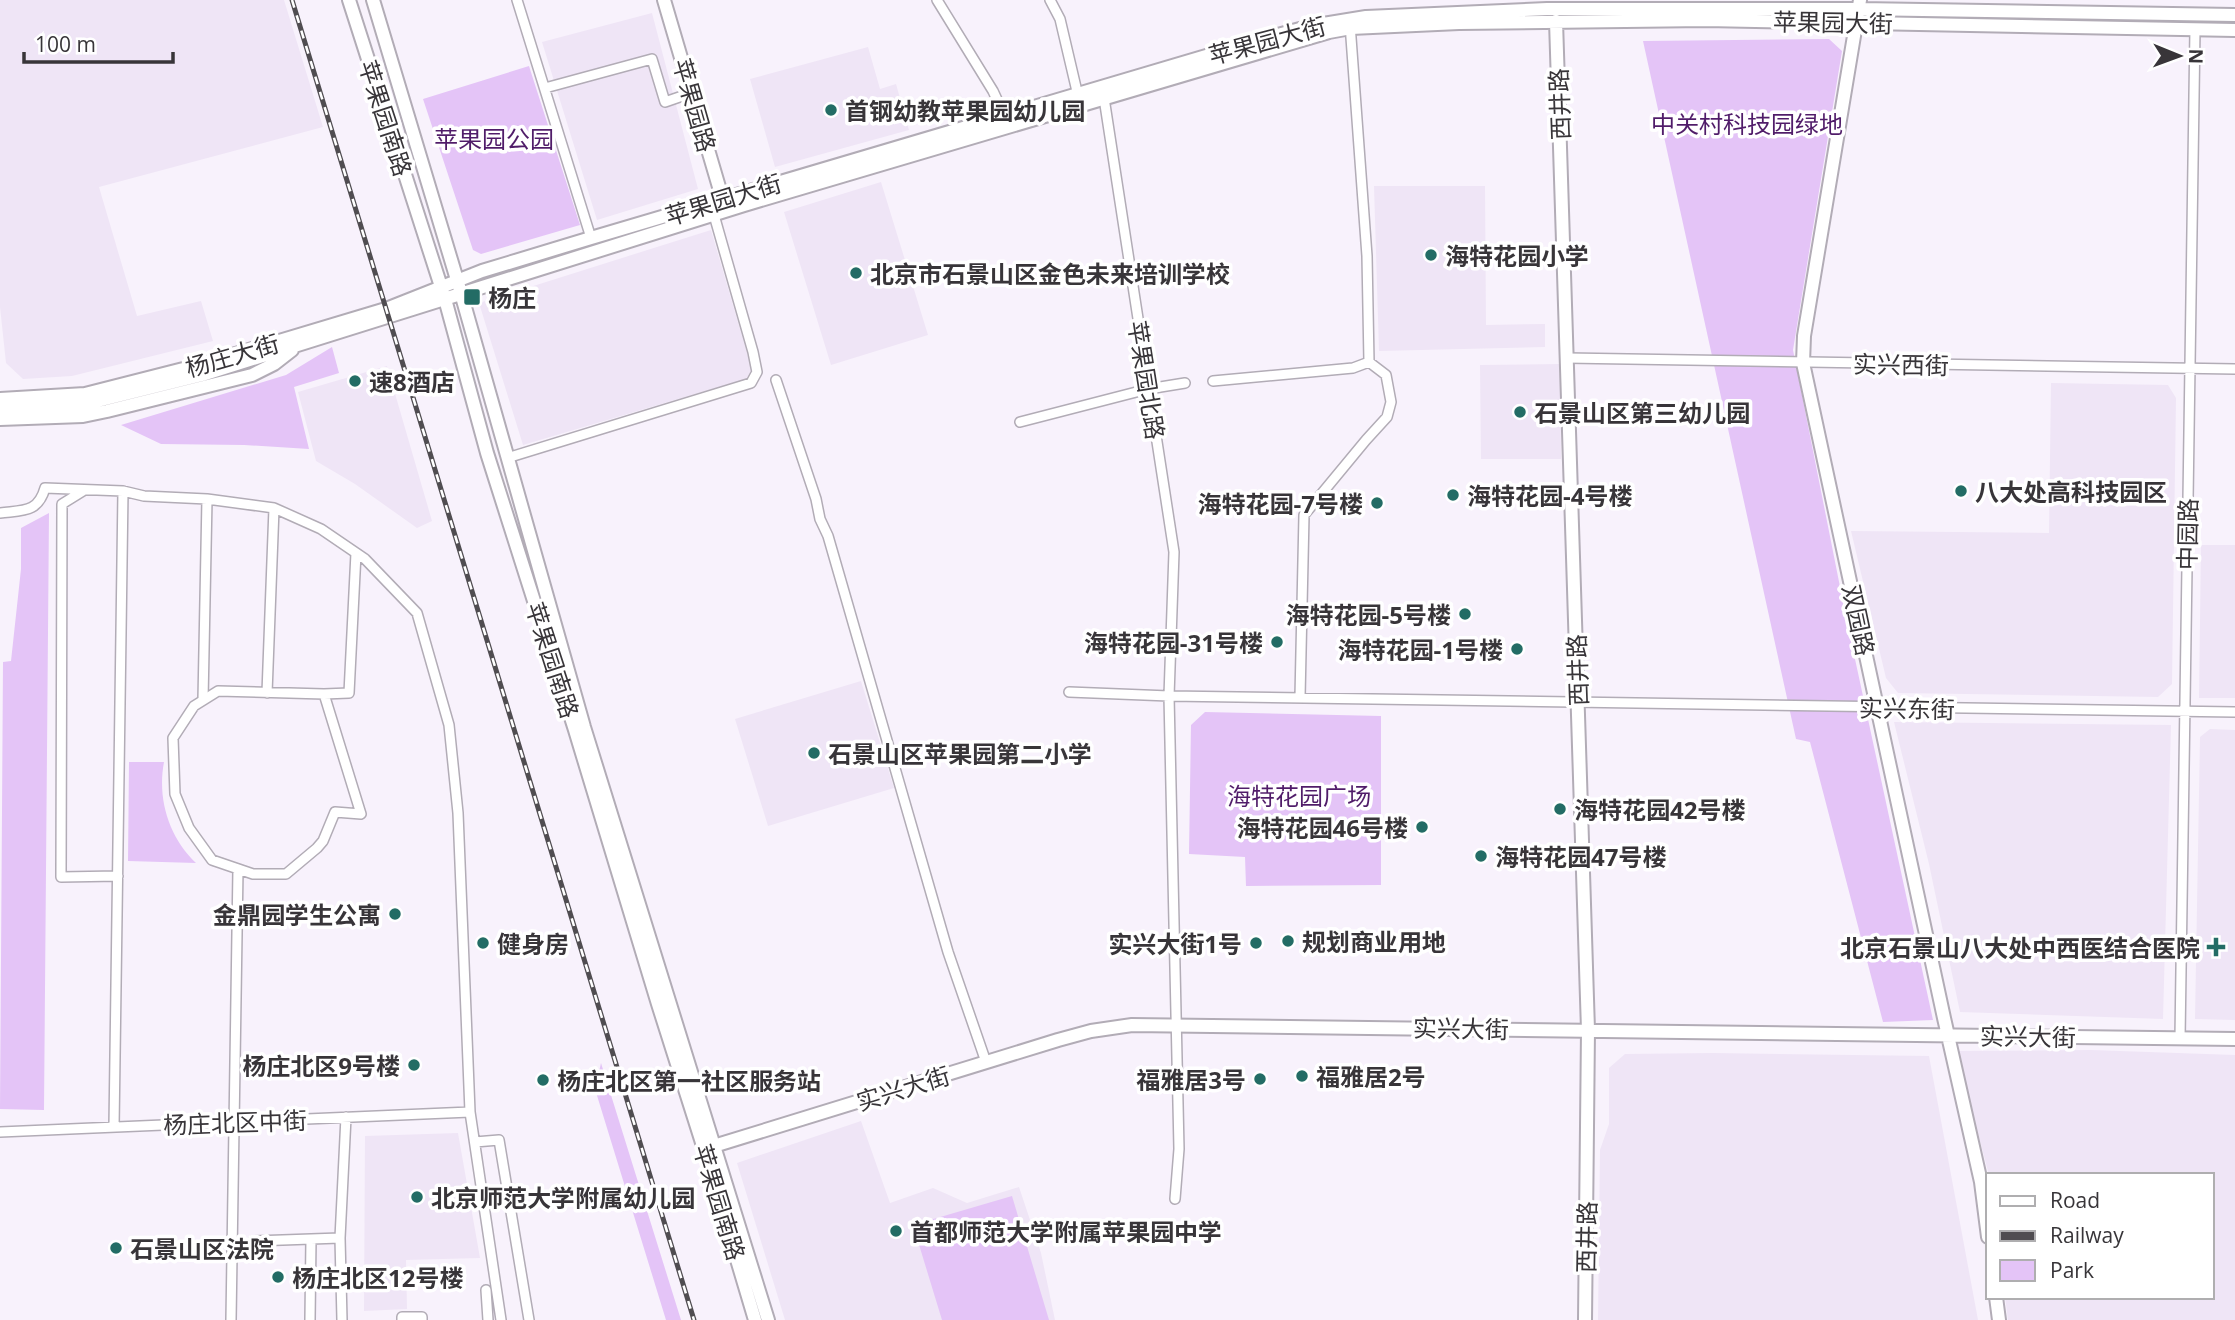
<svg xmlns="http://www.w3.org/2000/svg" width="2235" height="1320" font-family="'Open Sans','Noto Sans SC',sans-serif">
<rect width="100%" height="100%" fill="#f8f2fc"/>
<path fill="#efe5f6" d="M0,0H284L323,127L99,187L137,316L201,301L213,341L72,376L23,379L6,363L0,307Z
M652,13L698,189L597,220L542,42Z
M868,47L880,89L896,84L909,130L775,167L750,79Z
M881,182L928,335L831,365L784,212Z
M1374,186H1485L1486,325L1545,324V347L1379,351Z
M711,230L752,370L749,378L523,445L479,303Z
M1560,364L1561,459H1481L1480,365Z
M387,366L432,521L417,528L355,484L316,461L298,392Z
M2051,383L2168,385L2176,398L2172,684L2158,697L1898,693L1886,678L1851,531L2049,533Z
M2201,545H2235V698H2199Z
M861,681L894,788L768,826L735,719Z
M1894,722L2171,725L2163,1019L1960,1012L1929,864Z
M2210,729L2235,730V1020L2195,1019L2200,737Z
M2091,1050L2235,1055V1320H2008L2005,1297H2212V1175H1989L1956,1051Z
M1713,1053L1929,1056L1978,1320H1598L1600,1150L1609,1124V1068L1625,1054Z
M861,1121L890,1203L933,1188L967,1203L1019,1187L1041,1253L1055,1320H785L737,1163Z
M458,1133L480,1258L406,1260L407,1309L364,1311L365,1136Z"/>
<path fill="#e4c4f7" d="M1829,39L1842,51L1793,350L1847,622L1933,1020L1883,1022L1810,742L1796,739L1643,41Z
M529,66L580,225L481,254L473,250L423,99Z
M332,347L339,373L294,387L309,449L244,445L161,444L121,425L286,375Z
M49,513L44,1110L0,1109L3,662L11,661L21,569V528Z
M1205,712L1381,716V885L1246,886L1245,857L1189,854L1191,725Z
M129,762H164C157,799 169,837 196,863L128,861Z
M601,1063L681,1320H666L595,1089Z
M1012,1196L1049,1320H942L913,1225Z"/>
<g fill="none" stroke-linecap="round" stroke-linejoin="round">
<defs>
<path id="street" d="M517,0L591,238
M937,0L993,91L1006,119
M1050,0L1060,19L1079,100
M545,88L652,59L665,102L691,93
M1104,98L1174,552L1169,696L1179,1149L1175,1199
M1567,358L2235,369
M776,380L816,499L820,519L828,536L948,952L986,1062
M1213,381L1353,368L1369,362
M1020,422L1148,389L1185,383
M507,458L751,383L757,372L753,352L714,215
M83,491L62,504L61,877L118,876
M123,491L144,496L207,499L274,508L321,529L365,559L417,613L449,725L458,813L470,1112L501,1320
M0,513C23,510 38,513 45,488L123,491L114,1127
M218,691L324,694L361,814L335,812L323,841L317,848L286,874H253L212,860L189,828L175,794L173,738L194,706Z
M1069,692L1169,696L2235,712
M267,693L274,508
M324,694L349,693L356,553
M1300,697L1304,515L1366,440L1387,417L1391,402L1386,375L1369,362L1367,256L1350,24
M203,700L207,499
M2180,1038L2195,29
M0,1132L470,1112
M475,1142L499,1140L529,1320
M340,1238L342,1320
M311,1239L340,1238L346,1117
M253,1241L311,1239L310,1320
M486,1290L488,1320
M231,1320L238,869
M402,1320V1317H422V1320"/>
<path id="secondary" d="M349,0L445,299L487,453L575,730L658,1004L704,1149L755,1320
M373,0L461,293L584,727L768,1320
M664,0L724,204
M1860,0L1804,336L1803,363L1944,1018L1981,1182L1988,1237
M1556,21L1588,1030L1585,1320
M0,399L85,394L199,365L386,309L482,271L591,238L1274,36L1311,26L1366,17L1547,9H1860L2235,15
M0,409L81,405L202,375L744,205L1329,32L1351,28L1459,23L1706,20L2235,30
M0,419L83,416L107,411L252,375L274,364L292,350
M704,1149L1058,1040L1091,1031L1132,1025L2235,1039
M1996,1297L1999,1320"/>
</defs>
<use href="#street" stroke="#b2acb6" stroke-width="12"/>
<use href="#secondary" stroke="#b2acb6" stroke-width="16"/>
<use href="#street" stroke="#fff" stroke-width="9"/>
<use href="#secondary" stroke="#fff" stroke-width="12"/>
<defs>
<path id="rail" d="M292,0L694,1320"/>
</defs>
<use href="#rail" stroke="#504d51" stroke-width="5"/>
<use href="#rail" stroke="#fff" stroke-width="2.5" stroke-dasharray="8" stroke-linecap="butt"/>
</g>
<g fill="#236c65" stroke="#fff" stroke-width="2.5">
<circle cx="831" cy="110" r="7"/>
<circle cx="1431" cy="255" r="7"/>
<circle cx="856" cy="273" r="7"/>
<rect x="463" y="288" width="18" height="18" rx="3.5"/>
<circle cx="355" cy="381" r="7"/>
<circle cx="1520" cy="412" r="7"/>
<circle cx="1961" cy="491" r="7"/>
<circle cx="1453" cy="495" r="7"/>
<circle cx="1377" cy="503" r="7"/>
<circle cx="1465" cy="614" r="7"/>
<circle cx="1277" cy="642" r="7"/>
<circle cx="1517" cy="649" r="7"/>
<circle cx="814" cy="753" r="7"/>
<circle cx="1560" cy="809" r="7"/>
<circle cx="1422" cy="827" r="7"/>
<circle cx="1481" cy="856" r="7"/>
<circle cx="395" cy="914" r="7"/>
<circle cx="1288" cy="941" r="7"/>
<circle cx="483" cy="943" r="7"/>
<circle cx="1256" cy="943" r="7"/>
<path d="M2212.5 936.5h7v7h7v7h-7v7h-7v-7h-7v-7h7z"/>
<circle cx="414" cy="1065" r="7"/>
<circle cx="1302" cy="1076" r="7"/>
<circle cx="1260" cy="1079" r="7"/>
<circle cx="543" cy="1080" r="7"/>
<circle cx="417" cy="1197" r="7"/>
<circle cx="896" cy="1231" r="7"/>
<circle cx="116" cy="1248" r="7"/>
<circle cx="278" cy="1277" r="7"/>
</g>
<g text-anchor="middle" dominant-baseline="central" stroke-width="7" stroke-linejoin="round" paint-order="stroke">
<g font-size="24" fill="#383539" stroke="#fff">
<text transform="translate(1833 22) rotate(1)">苹果园大街</text>
<text transform="translate(1267 40) rotate(-15)">苹果园大街</text>
<text transform="translate(1559 104) rotate(-92)">西井路</text>
<text transform="translate(695 105) rotate(74)">苹果园路</text>
<text transform="translate(386 118) rotate(72)">苹果园南路</text>
<text transform="translate(723 199) rotate(-17)">苹果园大街</text>
<text transform="translate(232 355) rotate(-16)">杨庄大街</text>
<text transform="translate(1901 364) rotate(1)">实兴西街</text>
<text transform="translate(1147 380) rotate(81)">苹果园北路</text>
<text transform="translate(2187 534) rotate(-89)">中园路</text>
<text transform="translate(1859 620) rotate(78)">双园路</text>
<text transform="translate(553 660) rotate(72)">苹果园南路</text>
<text transform="translate(1577 670) rotate(-92)">西井路</text>
<text transform="translate(1907 708) rotate(1)">实兴东街</text>
<text transform="translate(1461 1028) rotate(1)">实兴大街</text>
<text transform="translate(2028 1036) rotate(1)">实兴大街</text>
<text transform="translate(903 1088) rotate(-17)">实兴大街</text>
<text transform="translate(235 1122) rotate(-2)">杨庄北区中街</text>
<text transform="translate(720 1202) rotate(73)">苹果园南路</text>
<text transform="translate(1586 1237) rotate(-89)">西井路</text>
</g>
<g font-size="24" font-weight="bold" fill="#383539" stroke="#fff" text-anchor="start">
<text x="845" y="110">首钢幼教苹果园幼儿园</text>
<text x="1445" y="255">海特花园小学</text>
<text x="870" y="273">北京市石景山区金色未来培训学校</text>
<text x="488" y="297">杨庄</text>
<text x="369" y="381">速8酒店</text>
<text x="1534" y="412">石景山区第三幼儿园</text>
<text x="1975" y="491">八大处高科技园区</text>
<text x="1467" y="495">海特花园-4号楼</text>
<text x="1363" y="503" text-anchor="end">海特花园-7号楼</text>
<text x="1451" y="614" text-anchor="end">海特花园-5号楼</text>
<text x="1263" y="642" text-anchor="end">海特花园-31号楼</text>
<text x="1503" y="649" text-anchor="end">海特花园-1号楼</text>
<text x="828" y="753">石景山区苹果园第二小学</text>
<text x="1574" y="809">海特花园42号楼</text>
<text x="1408" y="827" text-anchor="end">海特花园46号楼</text>
<text x="1495" y="856">海特花园47号楼</text>
<text x="381" y="914" text-anchor="end">金鼎园学生公寓</text>
<text x="1302" y="941">规划商业用地</text>
<text x="497" y="943">健身房</text>
<text x="1242" y="943" text-anchor="end">实兴大街1号</text>
<text x="2200" y="947" text-anchor="end">北京石景山八大处中西医结合医院</text>
<text x="400" y="1065" text-anchor="end">杨庄北区9号楼</text>
<text x="1316" y="1076">福雅居2号</text>
<text x="1246" y="1079" text-anchor="end">福雅居3号</text>
<text x="557" y="1080">杨庄北区第一社区服务站</text>
<text x="431" y="1197">北京师范大学附属幼儿园</text>
<text x="910" y="1231">首都师范大学附属苹果园中学</text>
<text x="130" y="1248">石景山区法院</text>
<text x="292" y="1277">杨庄北区12号楼</text>
</g>
<g font-size="24" fill="#501c69" stroke="#fff">
<text x="1747" y="123">中关村科技园绿地</text>
<text x="494" y="138">苹果园公园</text>
<text x="1299" y="795">海特花园广场</text>
</g>
</g>
<rect x="1986" y="1173" width="228" height="126" fill="#ffffff" stroke="#afaeb0" stroke-width="2"/>
<rect x="2000" y="1196" width="35" height="10" fill="#ffffff" stroke="#afaeb0" stroke-width="2"/>
<text x="2050" y="1208" font-size="21" fill="#383539">Road</text>
<rect x="2000" y="1231" width="35" height="10" fill="#504d51" stroke="#afaeb0" stroke-width="2"/>
<text x="2050" y="1243" font-size="21" fill="#383539">Railway</text>
<rect x="2000" y="1260" width="35" height="21" fill="#e4c4f7" stroke="#afaeb0" stroke-width="2"/>
<text x="2050" y="1278" font-size="21" fill="#383539">Park</text>
<g transform="translate(2179 56) rotate(91)" stroke="#ffffff" stroke-width="5" paint-order="stroke">
<path d="M0-5L12 26L0 18L-12 26Z" fill="#383539"/>
<text y="-10" font-size="19" font-weight="bold" text-anchor="middle" fill="#383539">N</text>
</g>
<path d="M24 52v10h149v-10" fill="none" stroke="#383539" stroke-width="3.5"/>
<text x="35" y="52" font-size="21" fill="#383539" stroke="#ffffff" stroke-width="5" paint-order="stroke">100 m</text>
</svg>
